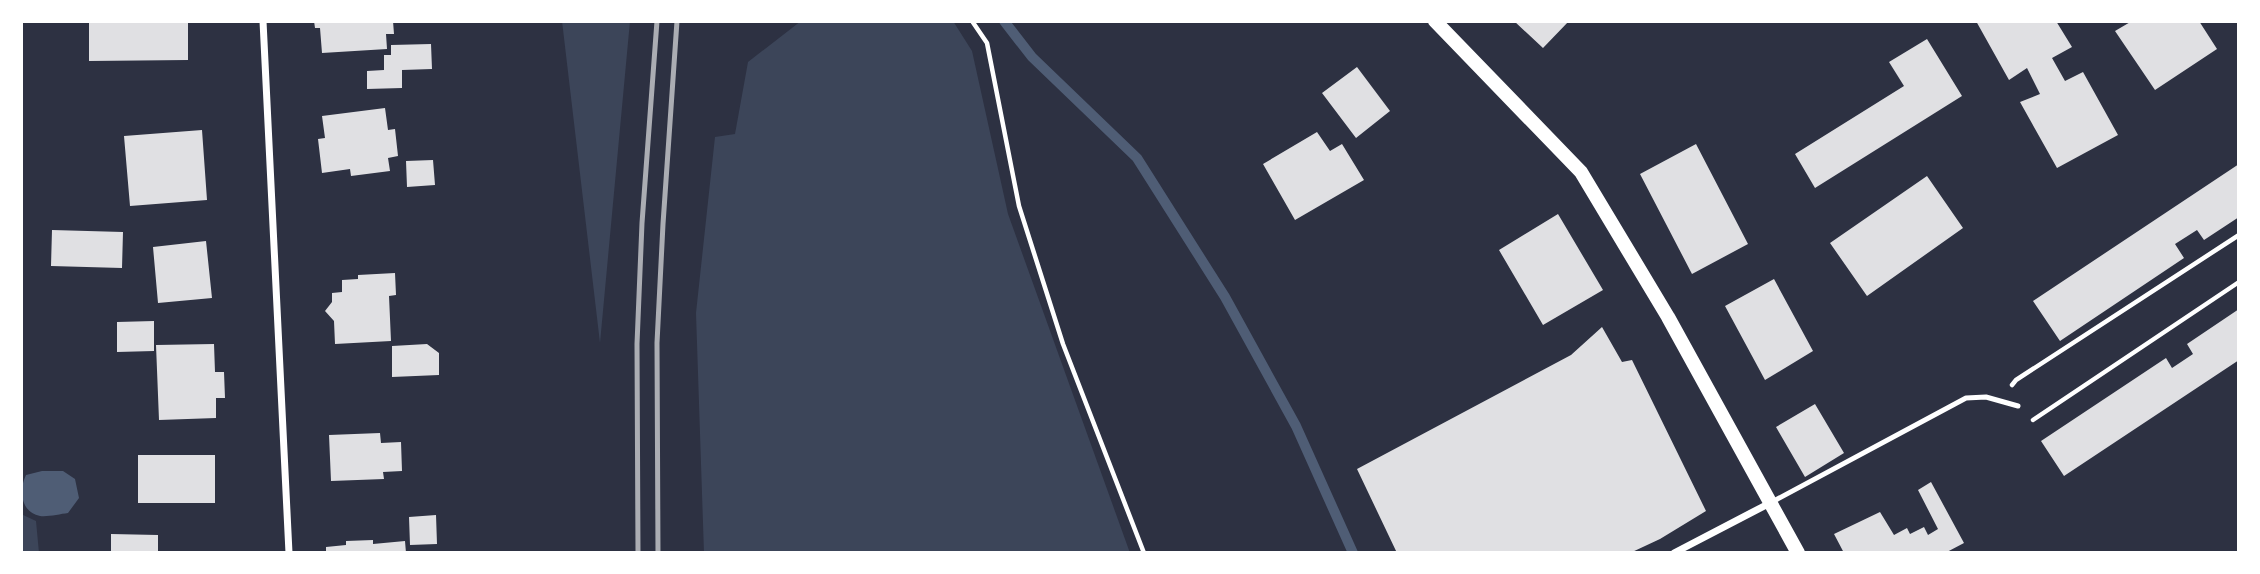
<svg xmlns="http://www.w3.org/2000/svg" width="2260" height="574" font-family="'Sofia Sans Condensed',sans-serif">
<rect width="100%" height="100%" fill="#2d3142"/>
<path fill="#3c4559" d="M562,21H630L600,343Z
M801,21H953L972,51L1008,214L1130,553H704L696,313L715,137L735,134L748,62Z
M21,514L36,521L39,553H21Z"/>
<path fill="#4f5d75" d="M42,471H63L75,479L79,498L68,513C60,514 48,517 40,516C20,512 19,489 26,475Z"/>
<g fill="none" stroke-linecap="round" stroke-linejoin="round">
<path stroke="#4f5d75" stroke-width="10" d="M1004,21L1032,57L1137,158L1225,297L1296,426L1353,553"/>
</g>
<path fill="#e0e0e3" d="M89,21H188V60L89,61Z
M314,21H393L394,34H386L387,49L322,53L320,28H315Z
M1514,21H1569L1543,48Z
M1976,21H2056L2072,47L2052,58L2065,81L2083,72L2118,135L2057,168L2020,102L2040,94L2027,68L2009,80Z
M2132,21H2199L2217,49L2155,90L2115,31Z
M1927,39L1962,96L1815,188L1795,154L1904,86L1889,62Z
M431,44L432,69L402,70V88L367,89V71L384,70V55H391V45Z
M1357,67L1390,111L1356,138L1322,93Z
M385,108L388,130L395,129L398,156L388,158L390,171L351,176L350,169L322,173L318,139L325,138L322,116Z
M202,130L207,200L130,206L124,136Z
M1317,132L1330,151L1342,144L1364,180L1295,220L1263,164Z
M1696,144L1748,244L1692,274L1640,174Z
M433,160L435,185L407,187L406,161Z
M2239,164V217L2204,240L2197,230L2175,244L2184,258L2060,341L2033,301Z
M1927,176L1963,228L1867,296L1830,243Z
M1558,214L1603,290L1543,325L1499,250Z
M52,230L123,232L122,268L51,266Z
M206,241L212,298L158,303L153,247Z
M395,273L396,295L389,296L391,341L335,344L334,321L325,311L332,302V293L342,292V280L358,279V275Z
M1774,279L1813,351L1765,380L1725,306Z
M2239,309V360L2064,476L2041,441L2166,358L2172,368L2193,354L2187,344Z
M154,321V351L117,352V322Z
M1602,327L1622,362L1632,360L1706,511L1660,539L1630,553H1397L1357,469L1571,355Z
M214,344L215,372H224L225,398H216V418L159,420L156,345Z
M427,344L439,353V375L392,377V346Z
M1815,404L1844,453L1805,477L1776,427Z
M380,433L381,443L401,442L402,471L383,472L384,479L331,481L329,435Z
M138,455H215V503H138Z
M1931,482L1964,543L1945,553H1844L1834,534L1880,512L1894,535L1907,528L1910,534L1924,527L1928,535L1938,529L1918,490Z
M436,515L437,544L410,545L409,517Z
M111,534L158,535V553L111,551Z
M373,540V544L405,541L406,553H326V547L346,545V541Z"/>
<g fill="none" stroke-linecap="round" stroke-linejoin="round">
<path stroke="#fff" stroke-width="4.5" d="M972,21L987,43L1019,206L1063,344L1144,553
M2012,385L2016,380L2239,235
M2033,420L2239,282"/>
<path stroke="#fff" stroke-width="5" d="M1772,502L1966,398L1986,397L2018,406"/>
<path stroke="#fff" stroke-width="7" d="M263,21L289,553
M1674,553L1770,503"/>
<path stroke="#fff" stroke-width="14" d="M1435,21L1581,172L1668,317L1798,553"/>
<path stroke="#abadb3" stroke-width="5" d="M638,553L637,344L642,223L657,21
M658,553L657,343L663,224L677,21"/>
</g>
<rect width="2260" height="574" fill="none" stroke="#ffffff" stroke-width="46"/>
</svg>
